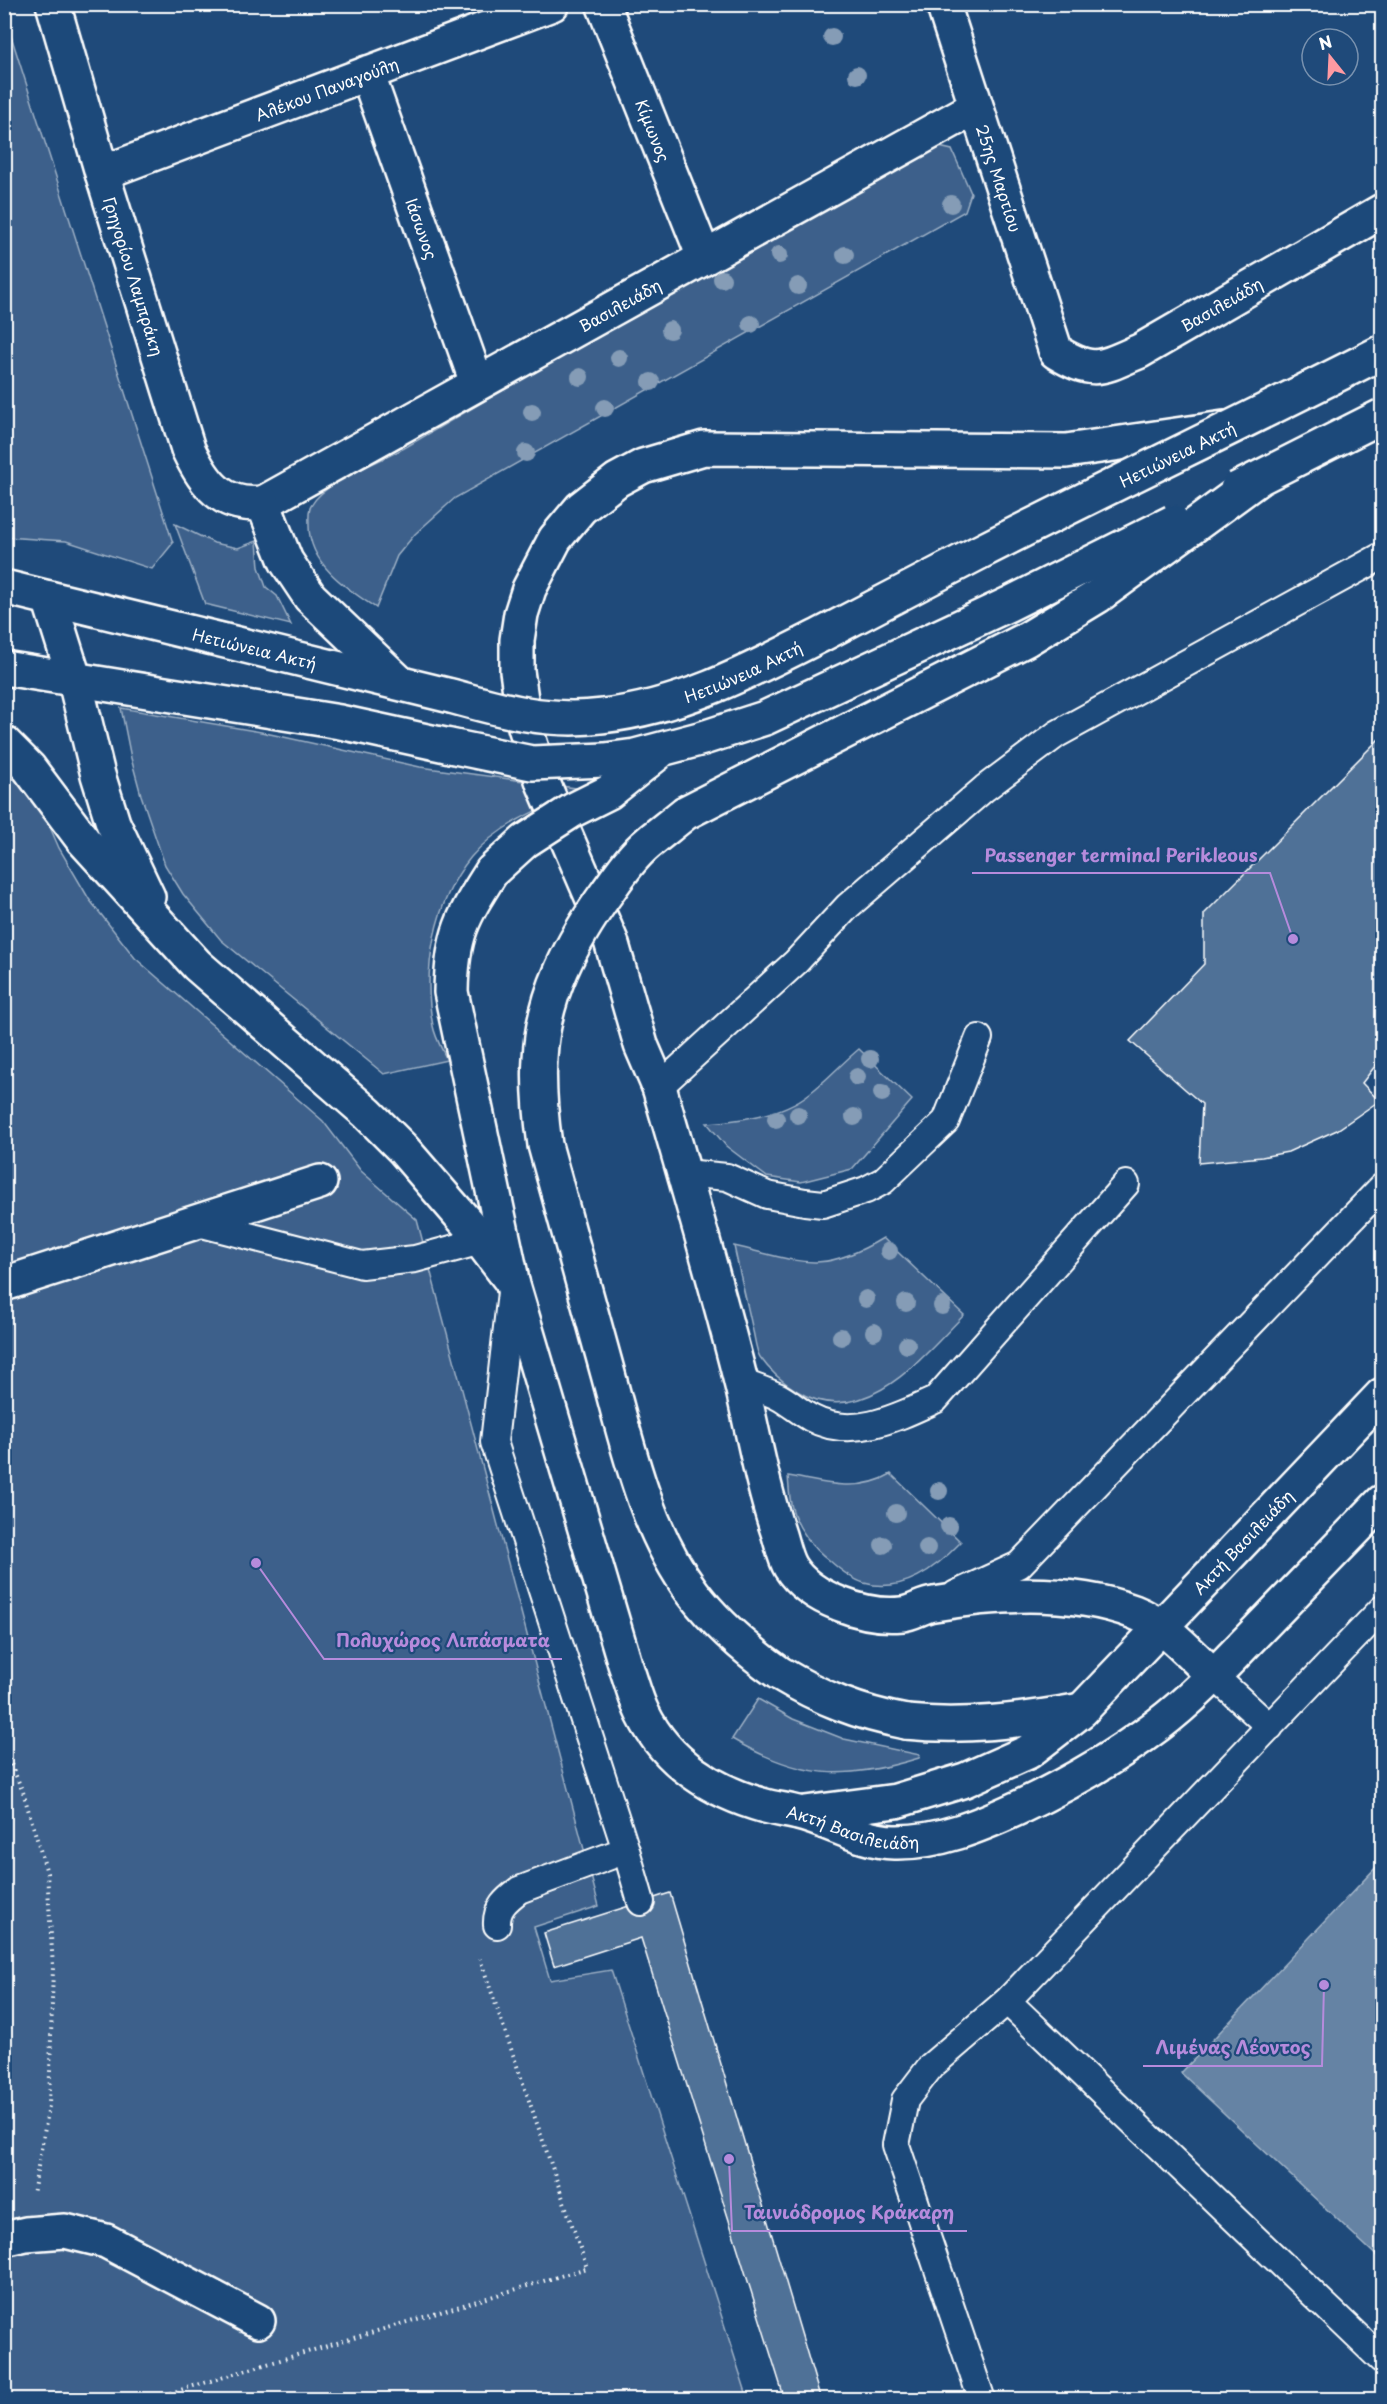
<svg xmlns="http://www.w3.org/2000/svg" width="1387" height="2404" font-family="'Playpen Sans',sans-serif">
<rect width="100%" height="100%" fill="#1f4a7a"/>
<filter id="ink" filterUnits="userSpaceOnUse"><feTurbulence type="fractalNoise" baseFrequency=".0167" numOctaves="2"/><feDisplacementMap in="SourceGraphic" scale="12" xChannelSelector="R" yChannelSelector="G"/><feConvolveMatrix kernelMatrix="1 2 1 2 8 2 1 2 1" color-interpolation-filters="sRGB"/></filter>
<g filter="url(#ink)">
<path fill="#3c618b" stroke="#9eb0c5" stroke-width="1.5" d="M4,14L173,543L152,569L66,541L5,537Z
M935,146L952,150L971,193L965,211L455,498L415,534L397,556L376,608C347,589 308,564 309,524C309,519 308,511 311,506C324,481 380,462 406,447C580,344 758,245 935,146Z
M175,524L214,543L238,548L257,541L259,567L266,587L277,596L291,625L205,604Z
M121,708L261,732L420,767L583,789C545,806 499,824 471,857C434,902 422,970 433,1026C435,1037 442,1049 447,1060L384,1074L221,940L183,894L165,865L141,795L131,758Z
M4,761L40,804L59,848L89,899L135,958L323,1121L361,1171L417,1220L599,1906L534,1927L550,1980L611,1970L748,2399H5Z
M859,1049L912,1100L852,1169L801,1182L767,1177L726,1146L707,1123C740,1121 783,1115 810,1093C827,1080 842,1063 859,1049Z
M883,1238L964,1315C923,1357 863,1432 797,1391C784,1383 769,1370 760,1357C756,1351 755,1339 753,1331C747,1303 740,1275 734,1246C800,1261 820,1276 883,1238Z
M891,1474L961,1542C936,1568 903,1594 864,1583C851,1579 839,1569 829,1560C813,1548 797,1528 792,1508C789,1498 789,1486 788,1476C824,1482 857,1494 891,1474Z
M758,1699L793,1719L844,1739L920,1755L919,1758C844,1781 801,1779 732,1739Z"/>
<path fill="#6583a4" stroke="#a3b5c8" stroke-width="1.5" d="M1382,1861V2261L1181,2073Z"/>
<path fill="#507197" stroke="#fff" stroke-width="1.5" d="M1382,736V1057L1362,1083L1379,1101L1337,1130L1288,1152L1262,1157L1199,1163L1202,1104L1130,1041L1204,964V914Z
M670,1893L821,2400H785L641,1938L554,1966L544,1933Z"/>
<g fill="none" stroke-linecap="round" stroke-linejoin="round">
<defs>
<path id="lane" d="M659,1087L796,962L848,906L985,788L1057,734L1382,556
M685,1173L727,1177L767,1195L805,1202L823,1204L866,1190L883,1181L946,1121L979,1038
M194,1222L362,1265L415,1259L481,1241
M740,1381C753,1387 767,1391 779,1397C790,1403 800,1412 811,1418C852,1440 896,1418 935,1400L1126,1184
M956,1594L1019,1565L1382,1187
M1213,1675L1270,1727
M626,1850L641,1902
M497,1925C496,1908 506,1900 519,1890L626,1850L494,1442L511,1292
M1007,2001L1382,2360
M982,2400L896,2145L905,2100L931,2066L1007,2001L1382,1609"/>
<g id="street">
<path id="s1" d="M603,4L704,257"/>
<path id="s2" d="M943,4L1056,352C1094,375 1101,368 1140,351L1382,211"/>
<path id="s3" d="M367,73L477,383"/>
<path id="s4" d="M102,173L552,4"/>
<path id="s5" d="M263,503L976,107"/>
<path d="M4,1284L320,1182"/>
<path d="M4,2239L26,2234L65,2231L106,2241L258,2321"/>
</g>
<g id="secondary">
<path id="s6" d="M53,4L102,173L188,449C204,483 222,508 263,503"/>
<path d="M659,1087C688,1188 718,1288 743,1390C754,1438 763,1488 779,1535C782,1545 785,1559 790,1567C810,1599 866,1618 902,1614C913,1613 923,1605 934,1604C998,1593 1073,1589 1134,1612C1165,1624 1190,1654 1213,1675"/>
<path id="s7" d="M512,1282L625,1664C631,1680 635,1698 643,1714C667,1763 714,1792 765,1806C776,1809 787,1810 798,1813C831,1821 860,1841 894,1842C938,1843 979,1826 1018,1808C1067,1785 1114,1758 1158,1725C1195,1697 1227,1662 1259,1629C1300,1587 1341,1544 1382,1502"/>
<path d="M906,1722C963,1728 1020,1721 1076,1711"/>
<path id="s8" d="M805,1813L896,1801L965,1780L1028,1752L1081,1711L1382,1395"/>
</g>
<g id="primary">
<path d="M263,503L286,561L310,597L398,681"/>
<path id="s9" d="M4,587L451,696"/>
<path d="M49,598L75,681L98,775L113,823L148,897"/>
<path d="M4,668L340,722L450,746"/>
<path d="M4,743L29,768L83,840L197,965L367,1113L403,1149L467,1223L512,1282"/>
<path d="M492,871C462,918 452,935 451,992L511,1275"/>
<path d="M659,1087L641,1045L611,941L543,783L525,727L517,671V640L521,614L529,589L555,539L581,508L617,480L643,466L704,448L1066,451L1224,428"/>
<path d="M779,1673C821,1698 858,1713 906,1722"/>
</g>
</defs>
<use href="#lane" stroke="#fff" stroke-width="30"/>
<use href="#street" stroke="#fff" stroke-width="38"/>
<use href="#secondary" stroke="#fff" stroke-width="38"/>
<use href="#primary" stroke="#fff" stroke-width="38"/>
<path stroke="#fff" stroke-width="4" stroke-dasharray="1.5 4.5" stroke-linecap="butt" d="M4,1748L23,1792L47,1873L53,1967L49,2106L33,2194
M147,2400L587,2268L480,1959"/>
<use href="#lane" stroke="#1f4a7a" stroke-width="26"/>
<use href="#street" stroke="#1f4a7a" stroke-width="33"/>
<use href="#secondary" stroke="#1f4a7a" stroke-width="33"/>
<use href="#primary" stroke="#1f4a7a" stroke-width="33"/>
<defs>
<g id="primary-bridge">
<path d="M1237,489L1382,416"/>
<path id="s10" d="M451,696C501,710 549,723 602,716C682,707 750,671 821,635C874,607 927,580 980,552C1113,484 1249,420 1382,352"/>
<path d="M450,746L532,763L605,760L635,756L703,738L765,718L1009,604L1173,522"/>
<path d="M492,871L525,841L573,810L609,792L658,753"/>
<path d="M779,1673C747,1650 717,1625 693,1593C646,1530 628,1448 608,1374C587,1297 566,1221 545,1145C541,1116 538,1088 540,1058C543,995 572,941 608,891C620,874 633,855 649,842C661,832 673,823 685,813L1027,639L1098,596L1258,479"/>
</g>
</defs>
<use href="#primary-bridge" stroke="#fff" stroke-width="38" stroke-linecap="butt"/>
<use href="#primary-bridge" stroke="#1f4a7a" stroke-width="33"/>
</g>
<g fill="#859cb6">
<circle cx="832" cy="37" r="9"/>
<circle cx="857" cy="75" r="9"/>
<circle cx="951" cy="204" r="9"/>
<circle cx="779" cy="255" r="9"/>
<circle cx="845" cy="255" r="9"/>
<circle cx="722" cy="279" r="9"/>
<circle cx="798" cy="286" r="9"/>
<circle cx="751" cy="324" r="9"/>
<circle cx="670" cy="330" r="9"/>
<circle cx="619" cy="358" r="9"/>
<circle cx="580" cy="377" r="9"/>
<circle cx="651" cy="382" r="9"/>
<circle cx="605" cy="408" r="9"/>
<circle cx="532" cy="412" r="9"/>
<circle cx="526" cy="453" r="9"/>
<circle cx="870" cy="1059" r="9"/>
<circle cx="857" cy="1077" r="9"/>
<circle cx="882" cy="1093" r="9"/>
<circle cx="798" cy="1115" r="9"/>
<circle cx="854" cy="1117" r="9"/>
<circle cx="776" cy="1119" r="9"/>
<circle cx="889" cy="1251" r="9"/>
<circle cx="866" cy="1299" r="9"/>
<circle cx="906" cy="1303" r="9"/>
<circle cx="942" cy="1306" r="9"/>
<circle cx="874" cy="1332" r="9"/>
<circle cx="841" cy="1337" r="9"/>
<circle cx="907" cy="1345" r="9"/>
<circle cx="939" cy="1491" r="9"/>
<circle cx="896" cy="1513" r="9"/>
<circle cx="949" cy="1526" r="9"/>
<circle cx="883" cy="1545" r="9"/>
<circle cx="927" cy="1548" r="9"/>
</g>
</g>
<g text-anchor="middle" dominant-baseline="central" stroke-width="4.5" stroke-linejoin="round" paint-order="stroke">
<g font-size="16" fill="#fff" stroke="#1f4a7a">
<text stroke="none"><textPath href="#s4" startOffset="240">Αλέκου Παναγούλη</textPath></text>
<text stroke="none"><textPath href="#s1" startOffset="136">Κίμωνος</textPath></text>
<text stroke="none"><textPath href="#s2" startOffset="183">25ης Μαρτίου</textPath></text>
<text stroke="none"><textPath href="#s3" startOffset="165">Ιάσωνος</textPath></text>
<text stroke="none"><textPath href="#s6" startOffset="284">Γρηγορίου Λαμπράκη</textPath></text>
<text stroke="none"><textPath href="#s5" startOffset="408">Βασιλειάδη</textPath></text>
<text stroke="none"><textPath href="#s2" startOffset="550">Βασιλειάδη</textPath></text>
<text stroke="none"><textPath href="#s10" startOffset="788">Ηετιώνεια Ακτή</textPath></text>
<text stroke="none"><textPath href="#s9" startOffset="258">Ηετιώνεια Ακτή</textPath></text>
<text stroke="none"><textPath href="#s10" startOffset="302">Ηετιώνεια Ακτή</textPath></text>
<text stroke="none"><textPath href="#s8" startOffset="534">Ακτή Βασιλειάδη</textPath></text>
<text stroke="none"><textPath href="#s7" startOffset="700">Ακτή Βασιλειάδη</textPath></text>
</g>
</g>
<path fill="none" stroke="#b68bdc" stroke-width="2" d="M1293 939L1270 873H972M256 1563L324 1659H562M1324 1985L1322 2066H1143M729 2159L732 2231H967"/>
<g fill="#b68bdc" stroke="#1f4a7a" stroke-width="2">
<circle cx="1293" cy="939" r="6"/>
<circle cx="256" cy="1563" r="6"/>
<circle cx="1324" cy="1985" r="6"/>
<circle cx="729" cy="2159" r="6"/>
</g>
<g font-size="18" text-anchor="middle" font-weight="bold" fill="#b68bdc" stroke="#1f4a7a" stroke-width="4.5" stroke-linejoin="round" paint-order="stroke">
<text x="1121" y="862">Passenger terminal Perikleous</text>
<text x="443" y="1647">Πολυχώρος Λιπάσματα</text>
<text x="1233" y="2054">Λιμένας Λέοντος</text>
<text x="849" y="2219">Ταινιόδρομος Κράκαρη</text>
</g>
<rect width="1387" height="2404" fill="none" stroke="#1f4a7a" stroke-width="24"/>
<rect x="12" y="12" width="1363" height="2380" fill="none" stroke="#fff" stroke-width="2" filter="url(#ink)"/>
<g transform="translate(1330 57) rotate(342)"><circle r="28" fill="#1f4a7a" stroke="#7992af" stroke-width="1.5"/>
<path d="M0-4.5L10 22L0 15L-10 22Z" fill="#ff9aa2"/>
<text y="-9" font-size="16" font-weight="bold" text-anchor="middle" fill="#ffffff">N</text>
</g>
</svg>
